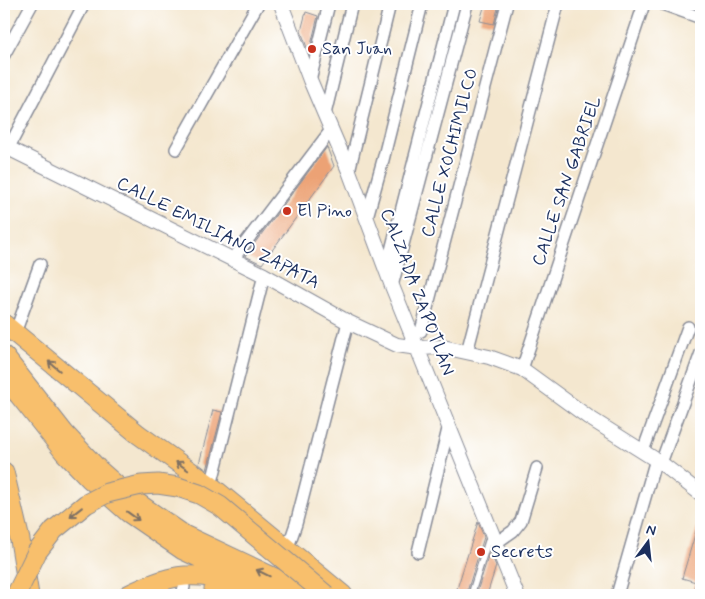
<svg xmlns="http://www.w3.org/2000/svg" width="705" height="599" font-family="Mynerve,sans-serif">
<rect width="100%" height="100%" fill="#fff"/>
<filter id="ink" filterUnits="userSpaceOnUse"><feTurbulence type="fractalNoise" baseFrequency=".02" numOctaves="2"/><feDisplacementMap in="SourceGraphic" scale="10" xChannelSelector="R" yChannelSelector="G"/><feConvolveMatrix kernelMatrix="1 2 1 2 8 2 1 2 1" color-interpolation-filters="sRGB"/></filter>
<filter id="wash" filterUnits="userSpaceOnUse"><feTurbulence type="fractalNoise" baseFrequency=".0096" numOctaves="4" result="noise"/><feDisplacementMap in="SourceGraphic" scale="20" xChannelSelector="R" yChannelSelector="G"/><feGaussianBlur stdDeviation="1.12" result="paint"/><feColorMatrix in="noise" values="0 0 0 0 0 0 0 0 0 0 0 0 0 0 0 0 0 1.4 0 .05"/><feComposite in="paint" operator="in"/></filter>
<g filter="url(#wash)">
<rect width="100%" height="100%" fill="#f4e7cf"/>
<g id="blocks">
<path fill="#eca274" d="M485,4H499L494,24L480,21Z
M306,12L318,16L309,53L301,31Z
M327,147L334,166L262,264L245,256Z
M213,410L222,412L207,470L199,464Z
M699,521H701V595H692L696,582L682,578Z
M478,522L484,537L466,595H455Z
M490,551L496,566L487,595H476Z"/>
</g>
</g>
<g filter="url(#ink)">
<use href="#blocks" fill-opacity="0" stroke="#888b96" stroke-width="1"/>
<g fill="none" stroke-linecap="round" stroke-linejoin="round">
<defs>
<path id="service" d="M471,595L490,535"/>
<path id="minor" d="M662,4L701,18
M4,55L32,4
M310,80L329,4
M325,114L352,4
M8,149L84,4
M176,149L258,4
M349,171L390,4
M367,217L383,160L422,4
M233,259L331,130
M386,270L454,4
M392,286L467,4
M15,333L40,264
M413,334L421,331L507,4
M467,352L558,4
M522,369L644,4
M643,451L688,327
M661,463L701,353
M211,486L264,275
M496,543L513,531L521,521L537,468
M287,550L296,524L348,322
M418,552L449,425
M182,595L184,587
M617,595L656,459"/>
<path id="tertiary" d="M281,4L310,80L349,171L392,286L517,595
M4,146L264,275L348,322L397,345L418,348L443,347L489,357L522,369L588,417L661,463L701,494"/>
<path id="trunk" d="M4,324L138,434L211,486L343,595
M4,356L65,434L98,469L132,499L184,535L275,578L306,595
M4,379L19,395L65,453L89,478L129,513L183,550L236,575L273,595
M4,472L20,540L29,595
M214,589L245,595
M128,595C169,575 187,571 232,581"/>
</defs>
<use href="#service" stroke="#888b96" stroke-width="8"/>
<use href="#minor" stroke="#888b96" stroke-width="14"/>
<use href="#tertiary" stroke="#888b96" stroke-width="16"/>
<use href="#trunk" stroke="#888b96" stroke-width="21"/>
<use href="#service" stroke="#fff" stroke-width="5.5"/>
<use href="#minor" stroke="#fff" stroke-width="11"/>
<use href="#tertiary" stroke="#fff" stroke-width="14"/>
<use href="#trunk" stroke="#f8bf6c" stroke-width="19"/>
<defs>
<path id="trunk-bridge" d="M16,595L37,552L54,530L86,504L107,493L141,485L158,484L178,487L199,494L220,506L326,595"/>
</defs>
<use href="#trunk-bridge" stroke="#888b96" stroke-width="21" stroke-linecap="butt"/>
<use href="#trunk-bridge" stroke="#f8bf6c" stroke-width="19"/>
</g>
<defs><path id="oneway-shaft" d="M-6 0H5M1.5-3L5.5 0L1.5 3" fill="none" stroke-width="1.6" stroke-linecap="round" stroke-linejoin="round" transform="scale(1.25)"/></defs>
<g stroke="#7e7064">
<use href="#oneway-shaft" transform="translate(54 366) rotate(-140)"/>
<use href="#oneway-shaft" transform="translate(182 466) rotate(-145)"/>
<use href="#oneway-shaft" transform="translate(76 512) rotate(142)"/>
<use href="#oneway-shaft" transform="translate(133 516) rotate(36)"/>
<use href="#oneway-shaft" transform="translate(263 573) rotate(-154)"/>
</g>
</g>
<g fill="#c8321e" stroke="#fff" stroke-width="2">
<circle cx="312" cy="49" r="5"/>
<circle cx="287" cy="211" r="5"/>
<circle cx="481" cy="552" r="5"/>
</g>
<g text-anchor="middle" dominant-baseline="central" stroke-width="4" stroke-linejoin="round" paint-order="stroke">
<g font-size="18" fill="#1b2f5e" stroke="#fff" text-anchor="start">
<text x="322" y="49">San Juan</text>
<text x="297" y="211">El Pino</text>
<text x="491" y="552">Secrets</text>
</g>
<g font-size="18" fill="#1b2f5e" stroke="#fff">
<text transform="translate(450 153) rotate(-75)">CALLE XOCHIMILCO</text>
<text transform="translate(567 181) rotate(-71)">CALLE SAN GABRIEL</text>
<text transform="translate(218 233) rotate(27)">CALLE EMILIANO ZAPATA</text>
<text transform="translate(417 292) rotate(69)">CALZADA ZAPOTLÁN</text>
</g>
</g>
<rect width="705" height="599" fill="none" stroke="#fff" stroke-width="20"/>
<g transform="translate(648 542) rotate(15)" stroke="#ffffff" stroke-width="4" paint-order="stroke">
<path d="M0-4L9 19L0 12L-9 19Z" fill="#1b2f5e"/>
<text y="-8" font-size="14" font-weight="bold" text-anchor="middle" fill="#1b2f5e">N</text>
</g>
</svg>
